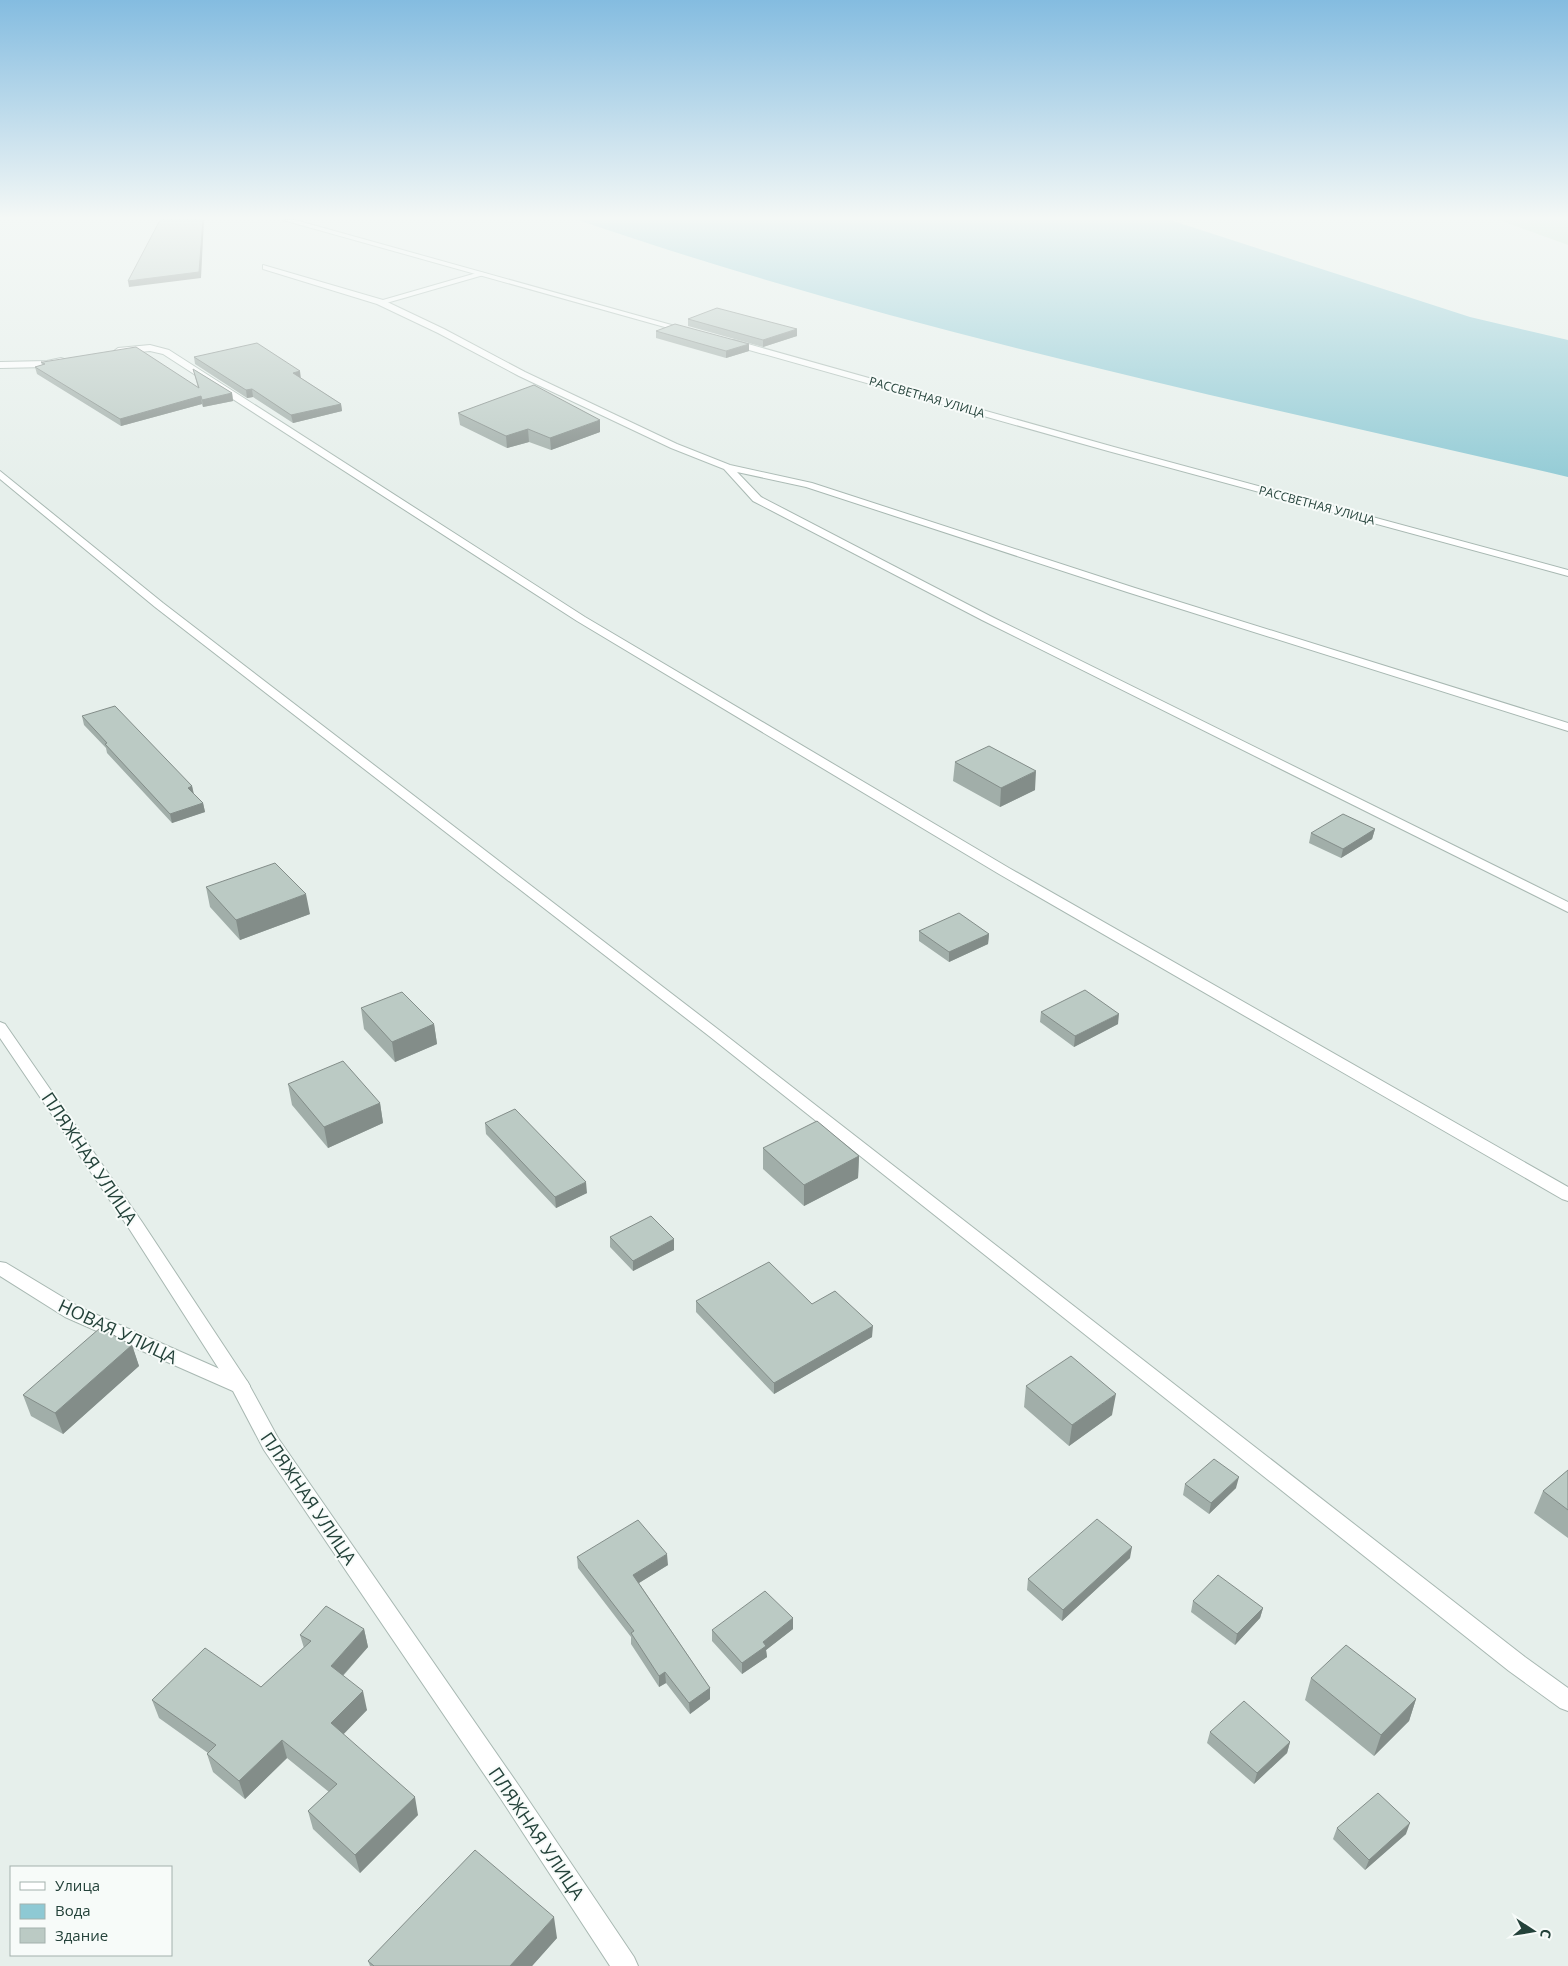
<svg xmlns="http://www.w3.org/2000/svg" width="1568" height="1966" font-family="'Open Sans',sans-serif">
<rect width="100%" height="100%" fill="#e6efeb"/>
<path fill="#bfe0c8" d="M1499,220H1568V245Z"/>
<path fill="#8ec9d4" d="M578,220H1170L1470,317L1568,340V477C1236,400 901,331 578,220Z"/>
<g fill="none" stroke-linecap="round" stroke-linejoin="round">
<defs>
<path id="service" d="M480,272L487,274L383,304L376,302Z"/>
<path id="minor" d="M283,220H295L693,331L686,333Z
M263,265L383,300L444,329L525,372L677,444L730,465L812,483L1135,588L1568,723V731L1127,592L806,487L737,472L761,497L990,616L1568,902V912L982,620L753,501L724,469L671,448L519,376L438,333L377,304L263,269Z
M728,340H734L1114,447L1568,570V576L1108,451L728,344Z
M150,345L169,350L585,617L1009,868L1568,1187V1201L1562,1199L999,874L577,621L163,354L150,351L118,354L114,351L118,348Z
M61,358L64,359V363L47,367L0,368V362L47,361Z
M0,471L163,603L719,1030L1525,1657L1568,1688V1711L1560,1708L1509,1671L709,1036L155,607L0,479Z
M0,1022L5,1024L142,1222L247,1381L250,1386L247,1391L240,1393L233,1391L130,1230L0,1038Z"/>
<path id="tertiary" d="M0,1262L6,1263L79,1307L247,1381L278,1438L517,1783L634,1957L638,1966H610L501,1799L264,1450L233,1391L65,1317L0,1276Z"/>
</defs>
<use href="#service" stroke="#a8b8b2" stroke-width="2"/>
<use href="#minor" stroke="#a8b8b2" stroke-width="2"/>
<use href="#tertiary" stroke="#a8b8b2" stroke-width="2"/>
<use href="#service" fill="#fff" fill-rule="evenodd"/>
<use href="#minor" fill="#fff" fill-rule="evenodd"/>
<use href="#tertiary" fill="#fff" fill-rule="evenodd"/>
</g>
<path fill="#a1aea9" d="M688,319L797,336L763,347L688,326Z
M656,331L749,351L726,358L656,338Z
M194,357L301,378L341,404L342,411L293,423L253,397L247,398L195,364Z
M41,362L198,388L193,369L232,393L233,401L203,407L202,404L121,426L37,374L35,367L42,365Z
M458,413L600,432L551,450L529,442L507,448L460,425Z
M82,716L192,786L194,794L203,803L205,812L172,823L107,753L106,748L84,725Z
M955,762L1035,790L1000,807L953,781Z
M1375,829L1372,839L1341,858L1309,843L1311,833Z
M206,887L310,914L240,940L210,907Z
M919,931L989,934L988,944L949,962L919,941Z
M361,1008L434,1024L437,1044L395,1062L364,1029Z
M1041,1012L1118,1024L1074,1047L1040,1022Z
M288,1084L380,1103L383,1123L328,1148L292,1105Z
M485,1123L587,1193L556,1208L486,1134Z
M763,1148L859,1156L858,1178L804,1206L763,1169Z
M610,1237L674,1250L633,1271L610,1247Z
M696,1301L812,1304L872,1337L774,1394L696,1312Z
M132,1345L139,1366L63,1434L31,1416L23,1395Z
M1026,1386L1112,1415L1069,1446L1024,1407Z
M1568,1470V1538L1534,1513L1543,1491Z
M1185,1484L1236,1488L1209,1514L1183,1495Z
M577,1557L668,1565L639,1583L710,1688V1699L690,1714L666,1683L659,1687L631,1644V1637L578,1568Z
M1130,1558L1062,1621L1027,1590L1028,1579Z
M1193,1601L1263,1608L1260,1618L1235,1645L1191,1612Z
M793,1618V1629L766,1650L767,1657L742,1674L712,1641V1630Z
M364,1629L368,1647L343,1676L367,1710L343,1734L418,1815L360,1873L313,1829L308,1811L329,1792L287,1758L245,1799L213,1772L207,1754L208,1753L159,1718L152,1700L261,1687L304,1648L300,1635Z
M1311,1678L1416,1699L1409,1721L1374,1756L1305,1700Z
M1210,1732L1290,1742L1287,1753L1254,1784L1207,1743Z
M1337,1828L1406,1834L1365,1870L1333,1839Z
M557,1938L532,1966H370L368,1961Z"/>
<path fill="#838d89" d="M203,220H204L201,278L129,287L128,281Z
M797,329V336L763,347V340Z
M749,344V351L726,358V351Z
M300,371L301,379L293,373Z
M252,389L253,397L247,398L246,390Z
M232,393L233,401L203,407L202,400Z
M201,396L202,404L121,426L120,419Z
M341,404L342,411L293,423L291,415Z
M600,420V432L551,450L550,438Z
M528,429L529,442L507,448L506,436Z
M1036,771L1035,790L1000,807L1001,788Z
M192,786L194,796L188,788Z
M203,803L205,812L172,823L170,814Z
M1375,829L1372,839L1341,858L1343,849Z
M306,894L310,914L240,940L236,920Z
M989,934L988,944L949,962V952Z
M1119,1014L1118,1024L1074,1047L1075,1036Z
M434,1024L437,1044L395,1062L392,1042Z
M380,1103L383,1123L328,1148L324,1127Z
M859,1156L858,1178L804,1206V1185Z
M586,1182L587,1193L556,1208L555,1197Z
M674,1239V1250L633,1271V1261Z
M873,1326L872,1337L774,1394V1383Z
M132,1345L139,1366L63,1434L55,1413Z
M1116,1394L1112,1415L1069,1446L1072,1425Z
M1239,1477L1236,1488L1209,1514L1211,1503Z
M1132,1547L1130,1558L1062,1621L1063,1610Z
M667,1554L668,1565L634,1586L633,1575Z
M1263,1608L1260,1618L1235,1645L1237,1634Z
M793,1618V1629L766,1650L767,1657L742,1674V1663L763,1642Z
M364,1629L368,1647L335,1684L331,1666Z
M665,1672L666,1683L659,1687V1676Z
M710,1688V1699L690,1714L689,1703Z
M363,1691L367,1710L336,1742L331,1723Z
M1416,1699L1409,1721L1374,1756L1381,1735Z
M282,1740L287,1758L245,1799L239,1781Z
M1290,1742L1287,1753L1254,1784L1257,1773Z
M415,1797L418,1815L360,1873L355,1855Z
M1410,1823L1406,1834L1365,1870L1369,1860Z
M554,1917L557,1938L532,1966H510Z"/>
<path fill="#bbcac4" stroke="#838d89" d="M160,220H203L199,272L128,281Z
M717,308L797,329L763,340L688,319Z
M675,324L749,344L726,351L656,331Z
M257,343L300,371L293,373L341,404L291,415L252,389L246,390L194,357Z
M136,347L199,388L193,369L232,393L202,400L201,396L120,419L35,367L45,364L41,362H43Z
M534,385L600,420L550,438L528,429L506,436L458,413Z
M115,706L192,786L188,788L203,803L170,814L105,744L107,743L82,716Z
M989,746L1036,771L1001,788L955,762Z
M1343,814L1375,829L1343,849L1311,833Z
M275,863L306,894L236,920L206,887Z
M959,913L989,934L949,952L919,931Z
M1085,990L1119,1014L1075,1036L1041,1012Z
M402,992L434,1024L392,1042L361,1008Z
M343,1061L380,1103L324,1127L288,1084Z
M515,1109L586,1182L555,1197L485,1123Z
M817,1121L859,1156L804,1185L763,1148Z
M651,1216L674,1239L633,1261L610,1237Z
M769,1262L812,1304L835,1291L873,1326L774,1383L696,1301Z
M100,1328L132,1345L55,1413L23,1395Z
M1071,1356L1116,1394L1072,1425L1026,1386Z
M1214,1459L1239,1477L1211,1503L1185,1484Z
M1568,1470V1510L1543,1491Z
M1097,1519L1132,1547L1063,1610L1028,1579Z
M638,1520L667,1554L633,1575L710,1688L689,1703L665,1672L659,1676L631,1633L634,1631L577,1557Z
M1218,1575L1263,1608L1237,1634L1193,1601Z
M765,1591L793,1618L763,1642L766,1646L742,1663L712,1630Z
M326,1606L364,1629L331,1666L363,1691L331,1723L415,1797L355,1855L308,1811L337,1784L282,1740L239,1781L207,1754L216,1745L152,1700L205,1648L261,1687L311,1641L300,1635Z
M1346,1645L1416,1699L1381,1735L1311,1678Z
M1244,1701L1290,1742L1257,1773L1210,1732Z
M1378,1793L1410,1823L1369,1860L1337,1828Z
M475,1850L554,1917L510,1966H374L368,1961Z"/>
<linearGradient id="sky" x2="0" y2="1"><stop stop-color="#84bce0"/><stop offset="0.44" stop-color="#f4f8f6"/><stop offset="1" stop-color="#f4f8f6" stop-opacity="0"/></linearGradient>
<rect width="1568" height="495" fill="url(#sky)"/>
<g text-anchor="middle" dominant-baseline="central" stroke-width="4" stroke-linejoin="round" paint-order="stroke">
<g font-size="12" fill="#24423a" stroke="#f7fbf9">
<text transform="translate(927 397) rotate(16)">РАССВЕТНАЯ УЛИЦА</text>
<text transform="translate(1317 505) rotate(15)">РАССВЕТНАЯ УЛИЦА</text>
</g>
<g font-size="18" fill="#24423a" stroke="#f7fbf9">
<text transform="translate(90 1158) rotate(56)">ПЛЯЖНАЯ УЛИЦА</text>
<text transform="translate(118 1331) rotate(25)">НОВАЯ УЛИЦА</text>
<text transform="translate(309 1498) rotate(56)">ПЛЯЖНАЯ УЛИЦА</text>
<text transform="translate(537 1833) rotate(56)">ПЛЯЖНАЯ УЛИЦА</text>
</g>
</g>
<rect x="10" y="1866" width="162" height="90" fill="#f7fbf9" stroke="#a3b1ad"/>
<rect x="20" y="1882" width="25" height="8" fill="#ffffff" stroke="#a3b1ad"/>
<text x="55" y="1891" font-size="15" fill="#24423a">Улица</text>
<rect x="20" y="1904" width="25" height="15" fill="#8ec9d4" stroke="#a3b1ad"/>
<text x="55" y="1916" font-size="15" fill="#24423a">Вода</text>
<rect x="20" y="1928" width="25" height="15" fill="#bbcac4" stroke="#a3b1ad"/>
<text x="55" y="1941" font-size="15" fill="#24423a">Здание</text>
<g transform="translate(1533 1931) rotate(102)" stroke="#f7fbf9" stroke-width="4" paint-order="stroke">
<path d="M0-4L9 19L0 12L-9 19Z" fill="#24423a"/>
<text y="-8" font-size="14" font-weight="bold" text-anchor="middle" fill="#24423a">С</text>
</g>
</svg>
